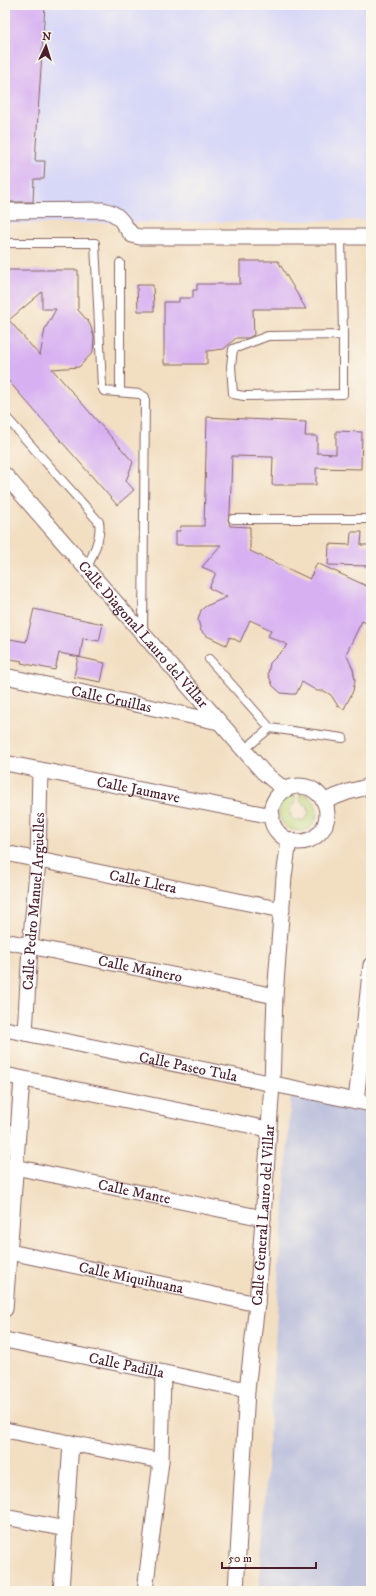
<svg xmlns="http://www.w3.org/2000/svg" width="376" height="1596" font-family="'IM FELL DW Pica',serif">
<rect width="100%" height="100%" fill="#fbf7ec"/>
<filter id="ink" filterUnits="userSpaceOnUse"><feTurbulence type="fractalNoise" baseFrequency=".025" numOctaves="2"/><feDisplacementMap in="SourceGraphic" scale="8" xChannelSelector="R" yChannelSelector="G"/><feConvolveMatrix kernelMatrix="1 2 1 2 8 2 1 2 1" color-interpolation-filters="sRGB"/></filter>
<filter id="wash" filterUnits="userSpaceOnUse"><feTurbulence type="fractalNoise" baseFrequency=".012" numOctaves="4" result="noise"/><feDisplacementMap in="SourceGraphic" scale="16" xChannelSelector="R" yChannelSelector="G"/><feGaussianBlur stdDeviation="0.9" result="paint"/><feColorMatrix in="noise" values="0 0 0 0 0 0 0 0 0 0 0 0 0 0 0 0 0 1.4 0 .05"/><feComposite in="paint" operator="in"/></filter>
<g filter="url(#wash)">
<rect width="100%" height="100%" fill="#f2dec1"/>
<path fill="#d7d7f8" d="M5,5H371V220L5,224Z"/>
<path fill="#bfc2dd" d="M291,1095L371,1113V1591H259Z"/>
<path fill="#bad378" stroke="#827952" d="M294,793L296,802L290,808L291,817L294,820L303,821L309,814L308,806L300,801V793C328,800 318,838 293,830C288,829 284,825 281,821C275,808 283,798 294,793Z"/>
<g id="blocks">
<path fill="#d7b0f2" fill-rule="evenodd" d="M5,5H45L35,161H45L44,179H34L33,202H5Z
M240,261H278L306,309H253L254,335L248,338H236L224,349L207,351V364H164V302H179V298H193V290H197V284H240Z
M5,270H78V310L88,321L91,327L94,337L93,352L79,367L52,369L133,462L126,481L134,490L117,505L5,377ZM42,292V309H56L45,329L40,356L9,320Z
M137,285H153L154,311H138Z
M207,417L306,422L305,436H317V453L336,454V431L362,432L361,469L316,468V485H272L273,457L232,456L230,514L228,519L230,526L250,527V551L310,579L317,563L371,588V625L362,621L346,654L353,669L355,680L353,691L344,709L338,706L331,695L324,691H317L302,682L296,694H292L281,693L273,686L268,674L270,663L288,645L268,636L271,630L250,620L240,642L230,637L226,645L205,635L201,631L198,620L201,610L206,606L227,597L209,588L216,573L202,567L221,545H176V531H180L181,526H204Z
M351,532H362L361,545H371V566L328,565L329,544L350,545Z
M34,609L103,624L99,641L83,638L80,657L59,653L55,670L21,663L22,661L5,658V638L26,642Z
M78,657L105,663L101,682L74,677Z"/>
</g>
</g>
<g filter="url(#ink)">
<use href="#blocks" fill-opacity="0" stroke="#856260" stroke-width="1"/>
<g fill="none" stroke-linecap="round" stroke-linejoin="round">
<defs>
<path id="service" d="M341,238L343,335
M5,243H95L102,387L104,391L140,394L145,397L143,633
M120,263V392
M343,335V394L244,396L233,394L231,366L233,349L268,336Z
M5,416L99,522C102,538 92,554 87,569
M233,519H371
M209,659L270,728L343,738
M244,750L270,728"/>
<g id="minor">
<path d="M5,211L103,210C121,214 121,222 132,235L140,237H371"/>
<path id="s1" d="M5,475L263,772L285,790"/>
<path id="s2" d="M5,676L219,722"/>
<path id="s3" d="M5,763L272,816"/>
<circle cx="299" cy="814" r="28"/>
<path d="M324,801L348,792L371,786"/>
<path id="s4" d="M5,853L282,910"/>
<path id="s5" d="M5,941L275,996"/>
<path id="s6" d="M5,1029L371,1104"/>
<path id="s7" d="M25,1033L30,947L38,861L40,770"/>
<path d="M5,1075L268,1129"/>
<path d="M356,1101L371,965"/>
<path id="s8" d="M5,1165L263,1218"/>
<path id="s9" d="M5,1251L257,1304"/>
<path d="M5,1309L22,1079"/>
<path id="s10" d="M5,1340L247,1390"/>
<path d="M5,1430L161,1461"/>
<path d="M5,1517L66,1529"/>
<path d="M61,1591L71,1443"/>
<path d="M145,1591L161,1461L163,1373"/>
<path id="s11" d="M236,1591L247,1390L257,1304L263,1218L272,1083L275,996L284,877L289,840"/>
</g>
</defs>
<use href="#service" stroke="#856260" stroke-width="10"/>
<use href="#minor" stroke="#856260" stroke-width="17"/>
<use href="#service" stroke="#fff" stroke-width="8"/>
<use href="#minor" stroke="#fff" stroke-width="15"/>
</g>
</g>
<g text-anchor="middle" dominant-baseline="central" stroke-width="3" stroke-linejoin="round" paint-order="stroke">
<g font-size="15" fill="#4a1f2b" stroke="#fbf7ec">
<text stroke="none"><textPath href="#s1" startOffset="211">Calle Diagonal Lauro del Villar</textPath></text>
<text stroke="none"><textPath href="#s2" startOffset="109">Calle Cruillas</textPath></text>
<text stroke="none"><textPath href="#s3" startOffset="136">Calle Jaumave</textPath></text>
<text stroke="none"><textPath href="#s4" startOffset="141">Calle Llera</textPath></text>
<text stroke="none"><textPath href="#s7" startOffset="132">Calle Pedro Manuel Argüelles</textPath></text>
<text stroke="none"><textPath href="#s5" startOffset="138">Calle Mainero</textPath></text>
<text stroke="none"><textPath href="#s6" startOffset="187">Calle Paseo Tula</textPath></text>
<text stroke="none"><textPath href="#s8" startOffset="132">Calle Mante</textPath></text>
<text stroke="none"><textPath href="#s11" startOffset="377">Calle General Lauro del Villar</textPath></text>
<text stroke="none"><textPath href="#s9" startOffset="129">Calle Miquihuana</textPath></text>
<text stroke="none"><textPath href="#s10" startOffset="124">Calle Padilla</textPath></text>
</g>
</g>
<rect width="376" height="1596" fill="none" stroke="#fbf7ec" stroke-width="20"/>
<g transform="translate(46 46) rotate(4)" stroke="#fbf7ec" stroke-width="3" paint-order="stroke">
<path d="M0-3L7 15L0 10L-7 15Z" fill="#4a1f2b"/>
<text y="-6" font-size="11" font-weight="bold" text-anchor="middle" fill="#4a1f2b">N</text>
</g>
<path d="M222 1562v6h94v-6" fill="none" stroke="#4a1f2b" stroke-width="2"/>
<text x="228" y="1562" font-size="12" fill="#4a1f2b" stroke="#fbf7ec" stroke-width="3" paint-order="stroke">50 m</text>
</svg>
